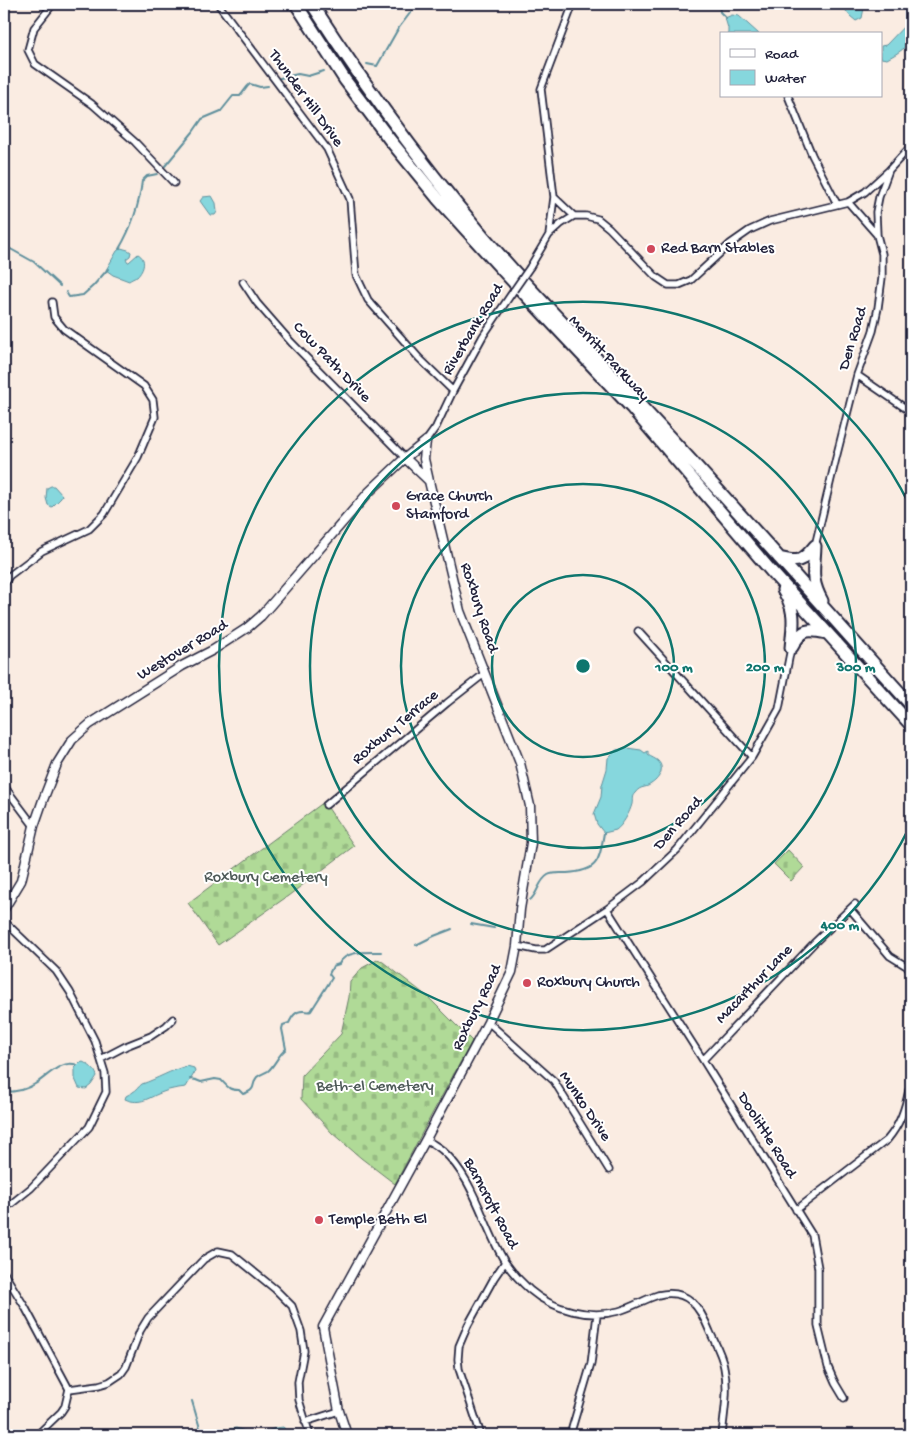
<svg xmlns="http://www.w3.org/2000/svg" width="915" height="1439" font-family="'Gochi Hand',sans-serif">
<defs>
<pattern id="cemetery-stones" width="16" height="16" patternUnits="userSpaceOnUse" patternTransform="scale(1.25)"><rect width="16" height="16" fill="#b0da97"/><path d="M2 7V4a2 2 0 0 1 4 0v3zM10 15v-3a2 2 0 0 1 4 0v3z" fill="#97bb83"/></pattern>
</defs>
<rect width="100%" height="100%" fill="#faece2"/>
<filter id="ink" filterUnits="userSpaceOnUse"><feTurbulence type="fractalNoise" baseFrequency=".02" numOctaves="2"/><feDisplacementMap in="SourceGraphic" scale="10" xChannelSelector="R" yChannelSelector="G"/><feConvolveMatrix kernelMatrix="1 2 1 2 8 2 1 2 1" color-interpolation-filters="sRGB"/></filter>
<g filter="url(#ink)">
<path fill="url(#cemetery-stones)" stroke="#697e69" d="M324,802L354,846L288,896L218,945L188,903Z
M788,850L804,867L791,881L774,864Z
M377,960L383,962L428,997L472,1041L432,1114L395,1184L361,1158L332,1133L301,1099L302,1075L341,1034L349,997L350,982L362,968Z"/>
<path fill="#86d7dd" stroke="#5e8f9c" d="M841,4H865L868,6L867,9L864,8L862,18L856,21L850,16Z
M732,15L739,16L759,34H728V28L725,18Z
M911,19C911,25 912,31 911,36C910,47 896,54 887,59L881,58V46L886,45Z
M212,196L216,203L217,212L215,215H210L200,201L203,197Z
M121,248L128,250L131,252L130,256L126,259L128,262H129L138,254C147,259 144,270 137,277C136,277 130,280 129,281L113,275L106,270L117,251Z
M51,486H54L62,495L61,498L52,507L48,505L46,498L47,488Z
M627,748L641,750L645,753L648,751V755C651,757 656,759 658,761C666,769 658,780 651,784C645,789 641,785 635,793C631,797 633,799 632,804C630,812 623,825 616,830C612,831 608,832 604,833L597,824L594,814L601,797L602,785L607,769L608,758L616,750Z
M83,1062C89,1065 95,1069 97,1076L91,1085L86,1089L79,1088L75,1079V1068L80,1063Z
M187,1066L194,1068L195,1072L186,1087C178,1088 170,1089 163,1092C149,1097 141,1106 125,1099L126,1096C129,1094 131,1094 133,1092C137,1090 139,1086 142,1084C157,1079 171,1070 187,1066Z
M283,1427L292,1435H254L276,1428Z
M236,1428L245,1431L251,1435H209L222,1431Z"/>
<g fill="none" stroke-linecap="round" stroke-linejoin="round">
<path stroke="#5e8f9c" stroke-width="2" d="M719,4L720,12L726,18
M367,64L377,66L398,29L417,4
M280,78L298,74L308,76L324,71
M165,166L193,132L202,119L221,111L233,96H240C244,92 246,87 250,84L260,87L268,86
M119,249C132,227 139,207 142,181L147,176L157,174
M4,250L7,247L34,262L60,286
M66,292L69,297L83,295L93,286L108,269
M530,900C538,894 538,881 548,875C553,872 561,873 567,873C599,871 599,861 604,833
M471,924L494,928
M416,945L434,936L452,929
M190,1079L196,1080L201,1082L215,1079L221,1080C228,1087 228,1090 239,1090L243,1094C258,1090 251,1083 257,1077C260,1074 265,1073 268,1071C275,1065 278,1055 286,1049L282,1029L283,1025L289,1023C292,1017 295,1011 303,1011C306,1011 309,1012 311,1011L332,978L329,974L333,966L339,964C345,950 368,952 381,952
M4,1092C14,1092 26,1090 35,1084C47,1077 61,1059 77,1065
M192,1401L202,1435"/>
<defs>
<path id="minor" d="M53,4L34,28L28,50L35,64L92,104L135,142L174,183
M218,4L327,149L350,199L356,275L368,300L419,358L453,391
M788,96L812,155L837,204
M554,197L574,216H586L598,219L609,228L656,277L668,285H679L691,280L730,244L750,230L770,221L848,202L865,192L888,171
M848,202L877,235
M549,235L561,224L574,216
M530,267L549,235L554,197L541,89L573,4
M243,282L257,303L291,342L405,458
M857,375L911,412
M426,441L436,427L453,391L483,336L514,290
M815,546L836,458L857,375L873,331L878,308L882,278V254L877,235L876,212L879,197L889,170L911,146
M4,584L9,576L42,551L89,529L104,514L138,457L155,417L153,400L144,386L64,329L54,317L52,302
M638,631L752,757
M4,786L34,826
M326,805L447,703L484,674
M607,909L703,1060L812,1235L818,1268V1326L828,1367L835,1383L844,1398
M850,909L890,956L911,969
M4,921L56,971L70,992L95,1041L105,1073L106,1092L89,1127L31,1188L11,1204
M517,946L536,950H545L607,909L643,882L677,850L752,757L779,709L791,648
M488,1022L554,1081L609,1170
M101,1059L126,1046L151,1036L166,1026L173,1019
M703,1060L814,943L855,904
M426,1139C431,1143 437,1146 442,1150C475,1179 483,1226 505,1262C512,1272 521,1282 530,1290C553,1310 590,1319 619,1311C633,1307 645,1299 658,1295C688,1288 700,1307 710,1332C715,1343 722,1355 724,1367C729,1390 724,1413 722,1435
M796,1210L887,1140C900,1125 905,1109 909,1090
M4,1273L25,1307L69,1389
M69,1389L99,1385L109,1382L121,1374L126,1367L140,1331L148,1318L204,1259L218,1251L232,1254L275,1289L292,1306L301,1331L304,1351L298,1382L299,1400L310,1435
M305,1422L339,1411
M37,1435L61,1412L65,1406L69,1389
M481,1435L459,1369L458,1359L459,1346L468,1325L494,1278L505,1262
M570,1435L591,1364L597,1315"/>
<path id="tertiary" d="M405,458L428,480
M4,909L21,881L34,826L43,800L57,764L72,740L90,724L182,666L213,650L247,628L261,616L369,492L405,458L426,441
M347,1435L339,1411L323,1327L426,1139L488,1022L512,972L517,946L520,909L531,843L530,806L520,763L460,611L429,481L424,459L426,441"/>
<path id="motorway" d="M296,4L345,80L390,140L439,200L507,275L631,407L771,571L911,725
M312,4C372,97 439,188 513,270C554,315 596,357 637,402C730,501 820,604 911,705
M815,546C814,570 810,579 822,601
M779,558C798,563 802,562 815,546
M783,590C797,612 793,624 791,648
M792,647C802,628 808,629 827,633"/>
</defs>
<use href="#minor" stroke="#22223b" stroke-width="9"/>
<use href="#tertiary" stroke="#22223b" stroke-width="11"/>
<use href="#motorway" stroke="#22223b" stroke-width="15"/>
<use href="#minor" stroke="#fff" stroke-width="5.5"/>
<use href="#tertiary" stroke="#fff" stroke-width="8"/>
<use href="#motorway" stroke="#fff" stroke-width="11"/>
<defs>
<path id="minor-bridge" d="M514,290L530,267"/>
</defs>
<use href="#minor-bridge" stroke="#22223b" stroke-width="9" stroke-linecap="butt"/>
<use href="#minor-bridge" stroke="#fff" stroke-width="5.5"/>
</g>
</g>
<g fill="none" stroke="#0f766e" stroke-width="2.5">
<circle cx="583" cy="666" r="91"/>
<circle cx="583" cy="666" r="182"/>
<circle cx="583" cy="666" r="273"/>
<path d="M910 826A364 364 0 1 1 910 506"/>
</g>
<g fill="#d1495b" stroke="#fff" stroke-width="2">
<circle cx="651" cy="249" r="5"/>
<circle cx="396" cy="506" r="5"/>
<circle cx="527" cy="983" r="5"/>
<circle cx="319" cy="1220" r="5"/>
</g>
<g text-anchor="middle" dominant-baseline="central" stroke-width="4" stroke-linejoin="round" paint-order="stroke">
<g font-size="16" fill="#22223b" stroke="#fff">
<text transform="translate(305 99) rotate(54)">Thunder Hill Drive</text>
<text transform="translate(474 330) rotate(-59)">Riverbank Road</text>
<text transform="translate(854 339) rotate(-73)">Den Road</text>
<text transform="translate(608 359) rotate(47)">Merritt Parkway</text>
<text transform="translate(331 363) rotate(46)">Cow Path Drive</text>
<text transform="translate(478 608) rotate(72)">Roxbury Road</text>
<text transform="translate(183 651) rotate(-31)">Westover Road</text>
<text transform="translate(396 728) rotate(-40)">Roxbury Terrace</text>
<text transform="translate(679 824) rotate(-49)">Den Road</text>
<text transform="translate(755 985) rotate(-46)">Macarthur Lane</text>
<text transform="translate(478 1008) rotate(-64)">Roxbury Road</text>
<text transform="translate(584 1107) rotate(56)">Munko Drive</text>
<text transform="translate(766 1136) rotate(58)">Doolittle Road</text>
<text transform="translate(490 1204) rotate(62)">Barncroft Road</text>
</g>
<g font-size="16" fill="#22223b" stroke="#fff" text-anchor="start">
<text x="661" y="249">Red Barn Stables</text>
<text x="406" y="497">Grace Church<tspan x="406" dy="18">Stamford</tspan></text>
<text x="537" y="983">Roxbury Church</text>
<text x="329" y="1220">Temple Beth El</text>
</g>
<g font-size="16" fill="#4d5957" stroke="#fff">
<text x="266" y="878">Roxbury Cemetery</text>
<text x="375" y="1087">Beth-el Cemetery</text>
</g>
</g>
<circle cx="583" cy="666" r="8" fill="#0f766e" stroke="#fff" stroke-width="2.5"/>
<g font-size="15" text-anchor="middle" font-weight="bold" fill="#0f766e" stroke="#fff" stroke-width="4" stroke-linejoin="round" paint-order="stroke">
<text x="674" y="671">100 m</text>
<text x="765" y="671">200 m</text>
<text x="856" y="671">300 m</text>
<text x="840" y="929">400 m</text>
</g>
<rect width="915" height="1439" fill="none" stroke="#fff" stroke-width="20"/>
<rect x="10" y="10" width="895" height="1419" fill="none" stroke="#22223b" stroke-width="2" filter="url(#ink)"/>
<rect x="720" y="32" width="162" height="65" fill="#ffffff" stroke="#a7a7b1"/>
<rect x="730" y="49" width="25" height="8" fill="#ffffff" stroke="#a7a7b1"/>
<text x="765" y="58" font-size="15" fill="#22223b">Road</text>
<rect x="730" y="70" width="25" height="15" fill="#86d7dd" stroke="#a7a7b1"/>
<text x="765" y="82" font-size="15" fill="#22223b">Water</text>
</svg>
